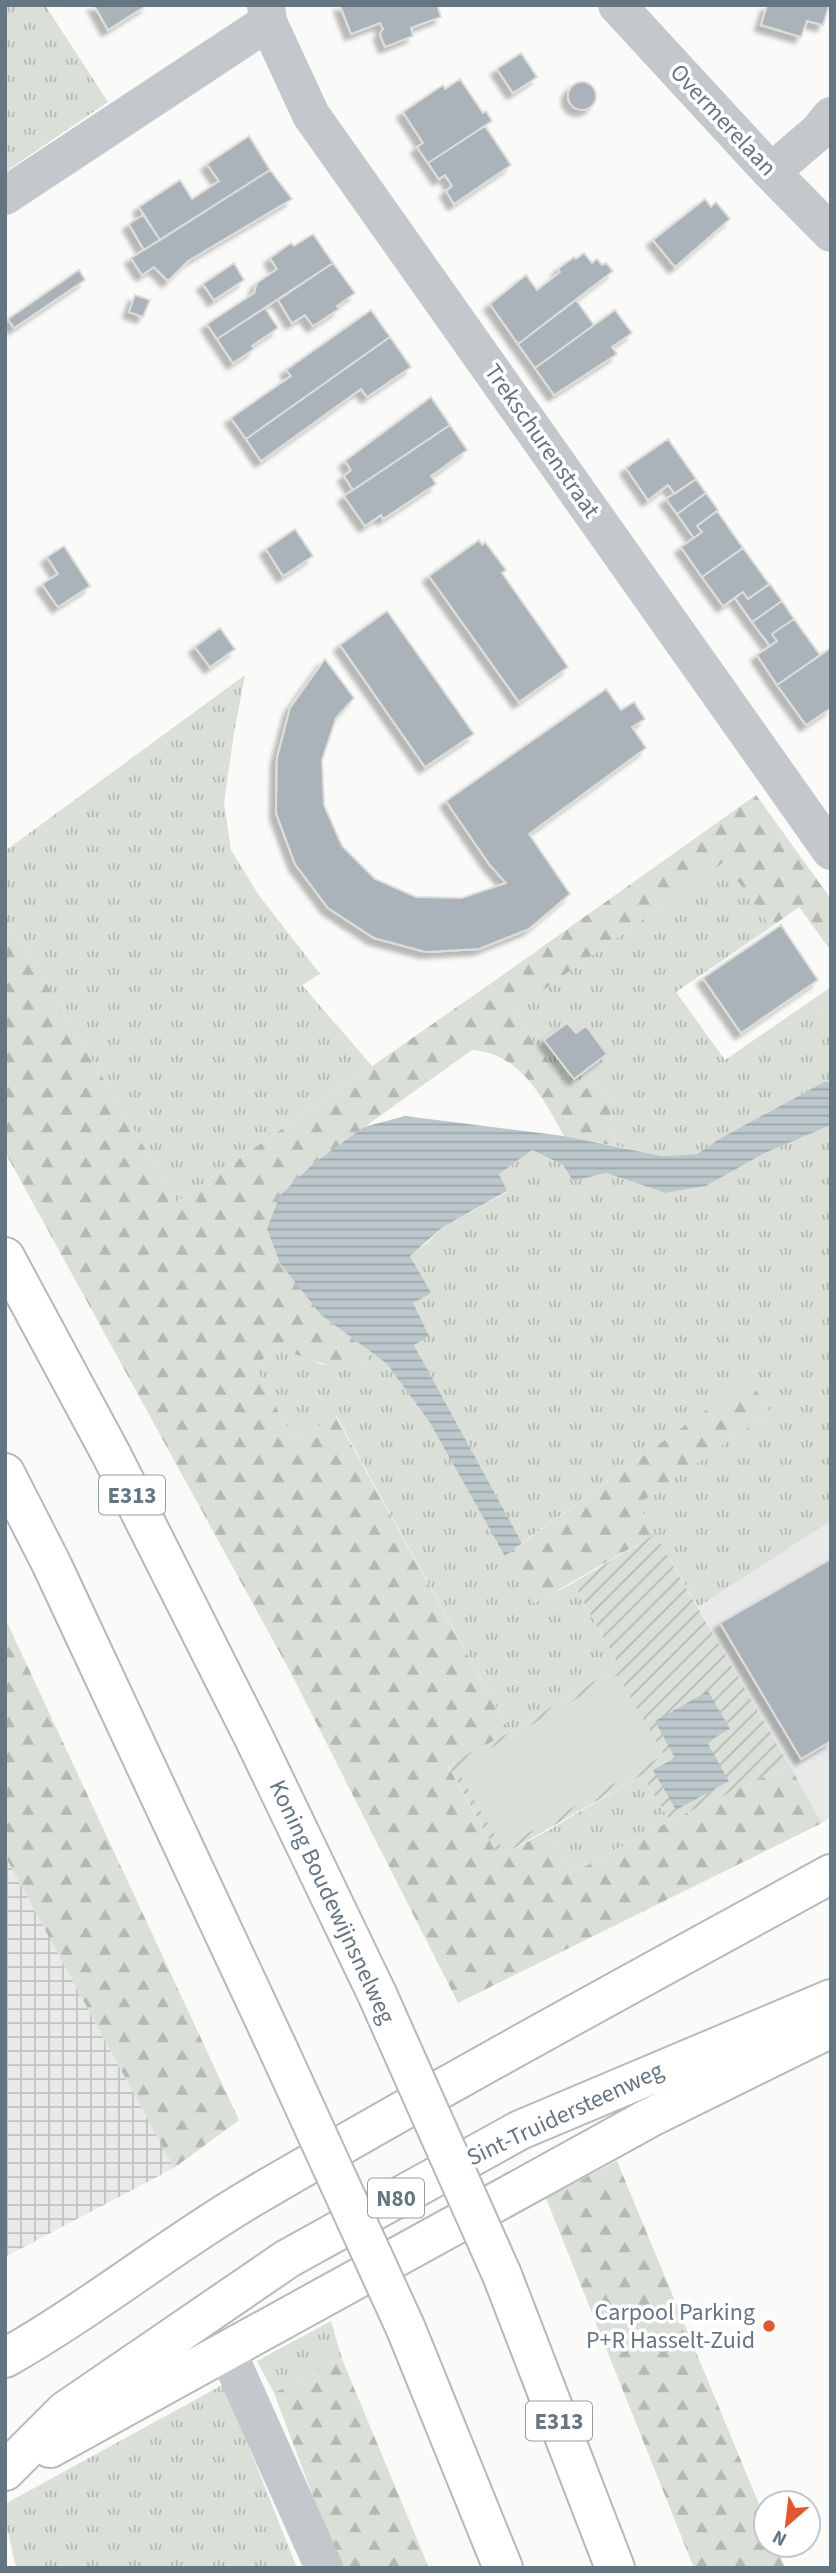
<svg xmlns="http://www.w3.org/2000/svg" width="836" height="2573" font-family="'Source Sans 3',sans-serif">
<defs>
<pattern id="industrial-grid" width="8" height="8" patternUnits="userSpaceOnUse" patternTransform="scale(1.75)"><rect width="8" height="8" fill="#e8e9e9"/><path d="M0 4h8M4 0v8" fill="none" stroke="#c0c1c2"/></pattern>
<pattern id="grass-tufts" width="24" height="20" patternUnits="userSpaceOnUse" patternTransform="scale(1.75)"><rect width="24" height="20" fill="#dadfd7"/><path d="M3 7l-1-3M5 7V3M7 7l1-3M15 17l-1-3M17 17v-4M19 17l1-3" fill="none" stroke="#b4b9b4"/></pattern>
<pattern id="forest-firs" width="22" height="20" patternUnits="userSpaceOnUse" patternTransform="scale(1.75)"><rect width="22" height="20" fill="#dadfd7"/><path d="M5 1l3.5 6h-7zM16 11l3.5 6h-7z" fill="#b4b9b4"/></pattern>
<pattern id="garden-furrows" width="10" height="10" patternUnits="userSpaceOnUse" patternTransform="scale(1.75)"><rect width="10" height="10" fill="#dadfd7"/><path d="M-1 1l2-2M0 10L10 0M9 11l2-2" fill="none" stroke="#b4b9b4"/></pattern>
<pattern id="water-rules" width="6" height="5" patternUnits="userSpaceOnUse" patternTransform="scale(1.75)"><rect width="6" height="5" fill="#bbc7cb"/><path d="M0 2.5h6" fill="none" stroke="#9ca6aa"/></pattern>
<filter id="shadow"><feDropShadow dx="-6" dy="6" stdDeviation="2" flood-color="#0004"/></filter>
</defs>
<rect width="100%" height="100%" fill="#fafaf8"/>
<path fill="#e8e9e9" d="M831,1521V1817L822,1823L698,1607Z"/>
<path fill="url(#industrial-grid)" d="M5,1856L174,2168L5,2257Z"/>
<path fill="url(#grass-tufts)" d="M5,5H45L108,102L5,172Z
M245,675L234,733L224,803L231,850L258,894L320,974L302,985L372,1066L177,1202L5,914V851Z
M725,861L771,927L676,992L725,1060L812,1000L831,1026V1082H824L719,1139L697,1154L662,1156L616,1146L608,1098L595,1080L577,1097L511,1013Z
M831,1125V1521L698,1607L637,1504L770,1412L749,1380L522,1543L414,1345L409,1256L427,1243L443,1227L507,1192L499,1174L532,1150L563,1165L573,1181L606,1173L667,1193L706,1186L765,1153Z
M276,1349L300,1354L320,1364L360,1367L372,1353L387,1364L430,1421L534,1603L573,1583L619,1666L510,1732L336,1415L295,1442L254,1366Z
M642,1775L670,1821L571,1874L547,1831Z
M331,2321L342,2359L274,2393L257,2361Z
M224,2384L297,2568H16L8,2532L5,2533V2504Z"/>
<path fill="url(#forest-firs)" d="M756,795L831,899V951L799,907L771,927L724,862L511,1013L577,1097L595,1080L608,1098L616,1146L564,1136C543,1098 520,1053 472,1050L314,1163L280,1195L321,1315L372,1353L360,1367C326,1370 308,1356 276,1349L254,1366L295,1442L335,1415L510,1732L448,1766L499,1857L547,1831L571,1874L670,1821L789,1765L822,1823L458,2003L292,1675L5,1152V914L177,1202L490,984Z
M831,987V1026L812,1000Z
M749,1379L770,1412L638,1504L655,1534L534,1604L505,1556Z
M5,1618L239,2120L174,2168L5,1856Z
M617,2161L766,2521V2545H776L785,2568H694L546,2198Z
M342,2359L429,2568H340L274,2393Z"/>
<path fill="url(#garden-furrows)" d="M655,1534L789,1765L670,1821L642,1775L499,1857L448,1765L510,1732L619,1666L573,1583Z"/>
<path fill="#dadfd7" d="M618,1675L664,1755L502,1848L456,1768Z"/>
<path fill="url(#water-rules)" d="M824,1082H831V1125L765,1153L706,1186L666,1193L606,1173L573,1181L563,1165L532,1150L499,1174L507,1191L443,1227L410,1256L431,1293L413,1303L429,1336L414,1345L522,1543L505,1556L429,1421L387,1364L321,1315L280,1263L267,1229L280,1195L314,1163L364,1127L405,1116L564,1136L662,1156L697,1154L719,1139Z
M708,1691L730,1729L707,1742L729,1781L676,1810L653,1770L675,1758L655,1721Z"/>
<path fill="#aab3b9" stroke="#dcdcda" stroke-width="2" filter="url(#shadow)" d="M94,5H147L108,30Z
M340,5H437L441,17L411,28L413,36L385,47L380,34L383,29L380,23L351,34Z
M767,5H829L823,25L807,21L801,37L761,25Z
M521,53L537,77L513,93L497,69Z
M460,79L483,113L486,111L492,121L428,163L417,147L423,143L403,112L443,85L445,89Z
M568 96a14 14 0 1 1 28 0a14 14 0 1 1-28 0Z
M485,126L511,165L454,204L446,191L452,186L445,175L439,179L428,163Z
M249,136L270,170L160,240L139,207L180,180L192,199L219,181L207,164Z
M270,170L292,199L188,261L168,281L154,267L142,275L131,258Z
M705,199L711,207L716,202L730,219L675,267L653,240Z
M143,215L160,240L144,250L129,224Z
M313,234L333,263L217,339L207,324L254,293L257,283L277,269L270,258L291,243L294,246Z
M584,253L592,263L597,259L602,265L606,263L613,271L518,344L490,304L526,275L537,290L560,272L558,269L574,257L576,259Z
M234,263L244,280L214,300L203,284Z
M333,263L355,293L337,306L339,309L313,326L305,315L292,323L278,300Z
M79,270L85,280L14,328L8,319Z
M135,295L150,300L143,317L129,312Z
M576,300L594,325L535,368L518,344Z
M265,308L278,328L252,346L254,349L233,363L217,339Z
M371,310L390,337L246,439L231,418L291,376L286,370Z
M615,310L632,333L612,347L617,354L554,395L535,368Z
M390,337L411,367L367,397L361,389L261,461L246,439Z
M431,397L450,425L353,490L344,476L351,470L345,461Z
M450,425L467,450L431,476L436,484L383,519L381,515L365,526L344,496Z
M668,439L696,479L675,494L668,485L648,500L626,468Z
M696,479L706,493L677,514L666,499Z
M706,493L718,510L697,526L702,532L694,538L677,514Z
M717,511L743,548L702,577L681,547L702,532L697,526Z
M295,529L313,556L283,576L266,549Z
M479,540L482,545L485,542L506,570L502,573L568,667L519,702L429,576Z
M64,546L90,586L58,607L42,584L58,574L47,557Z
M743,548L769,584L748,599L743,592L723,606L702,577Z
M770,584L782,601L752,622L735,598L743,592L748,599Z
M782,601L794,619L772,634L777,641L770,646L752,622Z
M387,611L474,734L425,767L340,645Z
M794,619L820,655L777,685L757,655L777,641L772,634Z
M220,628L235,649L210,667L195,647Z
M831,648V708L806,725L777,685Z
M325,659L354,698L336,718L322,760L324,805L342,846L375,879L416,897L462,898L506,883L489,864L446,801L606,689L621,710L634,702L645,719L632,727L646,748L529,834L570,894L529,929L479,949L426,952L374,938L328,908L295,864L276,813L277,758L290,708Z
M781,925L818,980L741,1033L703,978Z
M567,1023L576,1033L586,1026L607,1054L574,1079L544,1040Z
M831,1559V1741L801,1759L720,1623Z"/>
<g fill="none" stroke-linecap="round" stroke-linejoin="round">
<defs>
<path id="major" d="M5,2358C90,2310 165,2249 249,2199C440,2087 636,1981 831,1874
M50,2448L649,2118L831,2028
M5,2471L65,2411L287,2259L520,2130L831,1999"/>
<path id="highway" d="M5,1257L111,1454L253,1736L377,1994
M5,1473L51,1563L279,2051
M502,2275L615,2568
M406,2329L503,2568"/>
</defs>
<use href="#major" stroke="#b5babe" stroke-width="42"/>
<use href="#highway" stroke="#b4b9bd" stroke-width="42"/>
<path stroke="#c3c8cc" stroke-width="38" d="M266,5L268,22L311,115L831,851
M617,5L771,172L831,233
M771,172L818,132L831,116
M5,196L268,22
M227,2351L324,2568"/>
<use href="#major" stroke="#fff" stroke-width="38"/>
<use href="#highway" stroke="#fff" stroke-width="38"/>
<defs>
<path id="highway-bridge" d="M377,1994L502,2275
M279,2051L406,2329"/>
</defs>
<use href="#highway-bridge" stroke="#b4b9bd" stroke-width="42" stroke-linecap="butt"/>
<use href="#highway-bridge" stroke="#fff" stroke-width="38"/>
</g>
<circle fill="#e4572e" stroke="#fff" stroke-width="2.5" cx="769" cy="2326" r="7"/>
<g text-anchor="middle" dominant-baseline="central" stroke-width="7" stroke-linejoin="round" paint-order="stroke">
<g fill="#fff" stroke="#939fa8" stroke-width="2">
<rect x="99" y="1475.5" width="66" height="39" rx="5"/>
<rect x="368" y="2178.5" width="56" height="39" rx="5"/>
<rect x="526" y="2401.5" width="66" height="39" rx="5"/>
</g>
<g font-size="23" font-weight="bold" fill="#657683">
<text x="132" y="1495">E313</text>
<text x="396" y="2198">N80</text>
<text x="559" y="2421">E313</text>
</g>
<g font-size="24" fill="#657683" stroke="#fff">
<text transform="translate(723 120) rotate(47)">Overmerelaan</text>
<text transform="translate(542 441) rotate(55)">Trekschurenstraat</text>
<text transform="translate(332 1902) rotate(65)">Koning Boudewijnsnelweg</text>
<text transform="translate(565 2114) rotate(-25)">Sint-Truidersteenweg</text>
</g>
<g font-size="24" fill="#657683" stroke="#fff" text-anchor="end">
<text x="755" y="2312">Carpool Parking<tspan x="755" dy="28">P+R Hasselt-Zuid</tspan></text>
</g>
</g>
<rect width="836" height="2573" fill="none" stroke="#657683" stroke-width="14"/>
<g transform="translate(787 2524) rotate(208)"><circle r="33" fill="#ffffff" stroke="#c1c8cd" stroke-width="2"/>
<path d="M0-5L12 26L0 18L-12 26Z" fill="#e4572e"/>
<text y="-10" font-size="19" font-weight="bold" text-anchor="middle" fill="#657683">N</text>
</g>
</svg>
